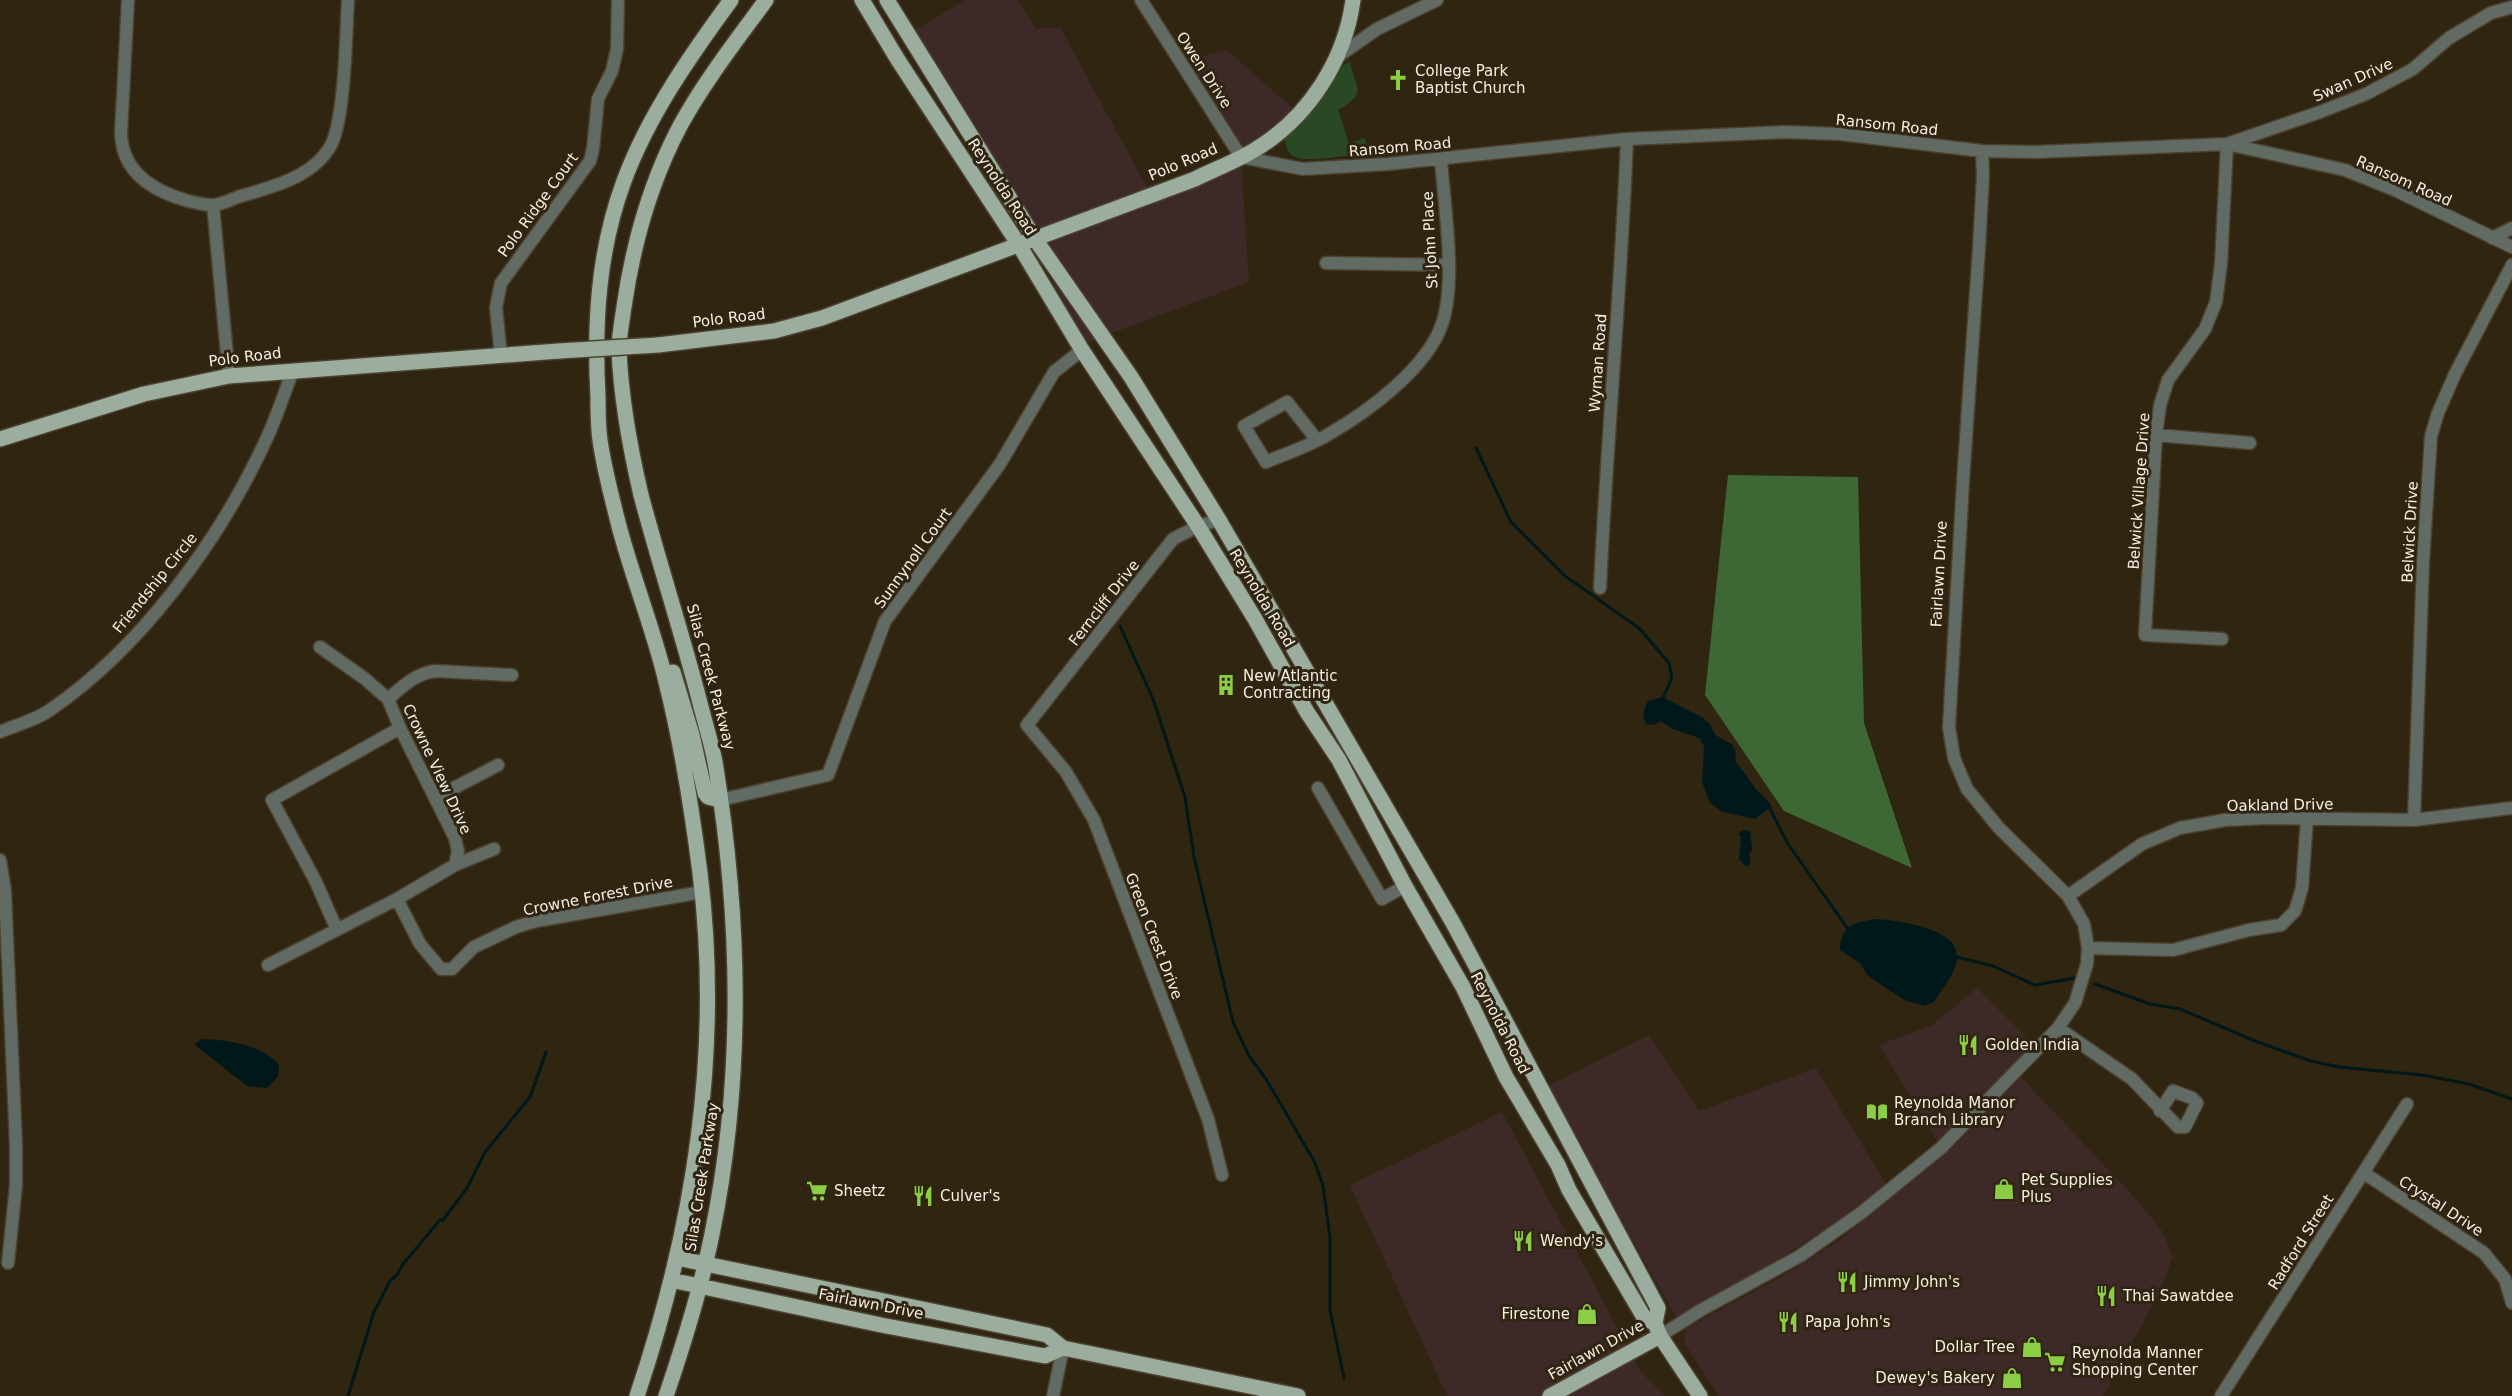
<svg xmlns="http://www.w3.org/2000/svg" width="2512" height="1396" font-family="'DejaVu Sans',sans-serif">
<rect width="100%" height="100%" fill="#302511"/>
<path fill="#3d2928" d="M965,0H1018L1036,29L1060,27L1151,195L1241,157L1180,62L1227,50L1298,113L1241,158L1249,282L1088,342L1066,314L1035,239L908,34Z
M1977,988L2038,1049L1941,1148L1879,1045L1932,1025Z
M1649,1035L1699,1111L1816,1068L1889,1189L1679,1322L1546,1087Z
M2021,1077L2137,1200L2162,1231L2173,1256L2159,1294L2103,1396H1719L1685,1344L1684,1335L1688,1327L1788,1273L1837,1242L1952,1148Z
M1502,1112L1641,1372L1665,1396H1447L1350,1185Z"/>
<path fill="#294824" d="M1350,62C1356,90 1368,93 1338,110L1349,143L1365,138L1369,153C1352,154 1307,164 1293,156C1287,152 1286,146 1285,139L1315,106L1343,65Z"/>
<path fill="#3d6836" d="M1728,475L1858,477L1864,723L1912,868L1784,811L1705,695Z"/>
<path fill="#00181a" d="M1662,697L1703,718L1710,724L1715,735L1732,744L1735,750L1736,762L1756,789L1770,803L1771,807L1755,819L1723,812L1710,803L1702,782L1704,746L1699,738L1673,729L1661,721L1654,725L1646,724C1641,715 1644,709 1648,701Z
M1742,830L1750,831L1752,850L1749,853L1751,862L1748,866L1744,865L1739,859L1741,837L1738,835Z
M1875,919C1896,920 1959,928 1957,957C1957,972 1942,989 1934,1002L1924,1006L1904,1000L1868,976L1860,963L1840,950C1841,925 1853,923 1875,919Z
M202,1039C228,1040 262,1045 279,1065L278,1077L267,1088L247,1086L194,1044Z"/>
<g fill="none" stroke-linecap="round" stroke-linejoin="round">
<path stroke="#00181a" stroke-width="3" d="M1476,448L1511,522L1565,576L1639,628L1669,663L1672,678L1662,700
M1120,626L1153,699L1185,797L1194,857L1233,1022L1249,1056L1266,1079L1314,1161L1323,1185L1330,1238V1310L1344,1378
M1768,805L1788,844L1848,929
M1956,957L1993,966L2035,985L2075,978
M2095,984L2150,1004L2180,1009L2255,1041L2311,1061L2339,1067L2422,1075L2469,1084L2512,1099
M348,1396L374,1312L390,1281L397,1275L403,1264L440,1220H443L467,1188L485,1152L530,1097L546,1052"/>
<defs>
<path id="minor" d="M128,0L121,133C122,171 151,190 185,200C193,202 203,205 212,205C220,205 230,200 238,197C271,187 313,178 331,145C345,118 346,33 348,0
M1141,0L1241,157L1303,169L1388,164L1627,139L1784,132L1840,134L1982,151L2035,152L2227,144L2345,170L2395,190L2512,247
M1337,57L1377,29L1437,0
M213,205L229,376
M2492,238L2512,228
M1326,263L1448,265
M501,356L496,307L501,283L590,161L593,149L598,99L612,71L617,49L618,0
M2156,435L2250,443
M1317,440L1287,402L1244,426L1266,462C1287,453 1310,446 1329,434C1369,411 1427,368 1442,324C1457,279 1444,207 1441,159
M1219,520L1198,526L1173,539L1027,725L1066,772L1094,820L1208,1119L1222,1175
M1600,588C1607,439 1621,289 1627,139
M2222,639L2145,635L2156,435L2160,405L2168,380L2205,329L2216,302L2221,264L2227,144L2320,112L2366,94L2413,69L2449,38L2491,13L2512,7
M320,647L364,678L388,699L400,728L455,838L458,851L455,865
M388,699C403,686 416,673 436,671L512,675
M0,732C16,725 36,720 50,710C141,648 219,541 265,442C276,419 284,394 293,370
M1318,788L1382,899L1405,886
M435,798L498,765
M720,800L828,775L885,621L1000,464L1054,372L1082,350
M2414,820L2423,562L2431,436L2438,413L2455,374L2512,265
M0,860L5,891L16,1145V1185L8,1263
M2068,896L2142,844L2180,828L2225,820L2267,818L2414,820L2512,808
M397,899L420,944L441,969H452L474,947L516,927L536,921L702,892
M337,930L316,882L272,800L400,728
M2088,948L2173,950L2249,930L2281,925L2295,911L2302,888L2307,819
M268,965L397,899L455,865L494,849
M2058,1028L2132,1079L2178,1127H2185L2197,1103L2192,1098L2173,1091L2160,1111
M2364,1173L2484,1253L2505,1279L2512,1303
M1660,1336L1701,1310L1800,1256L1861,1213L1941,1148L2058,1028L2075,1003L2087,964L2088,948L2084,924L2068,896L1999,828L1967,789L1954,758L1949,727L1963,482L1979,248L1983,176L1982,151
M1053,1396L1063,1348
M2221,1396L2407,1104"/>
<path id="major" d="M862,0L898,60L1019,245L1082,350L1198,526L1255,619L1307,712L1339,760L1405,886L1463,987L1506,1077L1558,1165L1569,1190L1645,1319L1655,1323
M887,0L1035,239L1131,377L1219,520L1453,923L1658,1308L1655,1323L1660,1336L1700,1396
M658,345L774,331L822,318L1195,179C1215,169 1237,161 1256,149C1309,117 1345,60 1353,0
M0,439L144,394L229,376L559,351
M673,672L692,735L705,793L708,797L720,800
M677,1258L1047,1335L1063,1348L1298,1396
M671,1280L881,1325L1045,1356L1063,1348
M637,1396C694,1226 722,1052 700,873C692,810 682,747 667,686C655,632 633,580 619,526C612,498 604,469 600,440C598,426 598,411 598,397C594,324 598,251 624,181C648,116 690,56 731,0
M666,1396C684,1343 701,1289 712,1234C744,1078 741,920 715,762C711,741 704,720 699,699C681,630 659,563 641,495C630,448 621,398 619,350C619,336 622,321 624,307C633,244 650,183 680,126C704,82 736,41 766,0
M1550,1396L1660,1336"/>
</defs>
<use href="#minor" stroke="#4c412e" stroke-width="15"/>
<use href="#major" stroke="#4c412e" stroke-width="18"/>
<use href="#minor" stroke="#616a63" stroke-width="12"/>
<use href="#major" stroke="#9aad9e" stroke-width="15"/>
<defs>
<path id="major-bridge" d="M559,351L658,345"/>
</defs>
<use href="#major-bridge" stroke="#4c412e" stroke-width="18" stroke-linecap="butt"/>
<use href="#major-bridge" stroke="#9aad9e" stroke-width="15"/>
</g>
<defs>
<symbol id="church-bare" viewBox="-9 -9 18 18"><path d="M-1.2-6h2.4v3.5h3.3v2.4h-3.3V6h-2.4V-.1h-3.3v-2.4h3.3Z" fill="#8bce46" stroke="#302511" stroke-width="2.5" paint-order="stroke"/></symbol>
<symbol id="building-bare" viewBox="-9 -9 18 18"><path d="M-4-6H4V6H1V3H-1V6H-4ZM-2.5-4.3h1.7v1.8h-1.7ZM.8-4.3h1.7v1.8H.8ZM-2.5-1h1.7V.8h-1.7ZM.8-1h1.7V.8H.8Z" fill="#8bce46" stroke="#302511" stroke-width="2.5" paint-order="stroke"/></symbol>
<symbol id="restaurant-bare" viewBox="-9 -9 18 18"><path d="M-5-6h1v4h1v-4h1v4h1v-4h1v5L-1.5 .5V6h-2V.5L-5-1ZM5-6V6H3V1.5H1.5Q1.5-4 5-6Z" fill="#8bce46" stroke="#302511" stroke-width="2.5" paint-order="stroke"/></symbol>
<symbol id="library-bare" viewBox="-9 -9 18 18"><path d="M-6-4Q-3-5.5-.7-3.5V5Q-3 3-6 4ZM6-4Q3-5.5 .7-3.5V5Q3 3 6 4Z" fill="#8bce46" stroke="#302511" stroke-width="2.5" paint-order="stroke"/></symbol>
<symbol id="shop-bare" viewBox="-9 -9 18 18"><path d="M-5-2.5h2.3a2.7 3.5 0 0 1 5.4 0H5L5.5 6h-11ZM-1.5-2.5h3a1.5 2.3 0 0 0-3 0Z" fill="#8bce46" stroke="#302511" stroke-width="2.5" paint-order="stroke"/></symbol>
<symbol id="supermarket-bare" viewBox="-9 -9 18 18"><path d="M-6-5.5h2.5l.6 2H6L4.5 2H-2.5L-4.4-4H-6ZM-1.5 3.2a1.3 1.3 0 1 0 .1 0ZM3 3.2a1.3 1.3 0 1 0 .1 0Z" fill="#8bce46" stroke="#302511" stroke-width="2.5" paint-order="stroke"/></symbol>
</defs>
<g fill-rule="evenodd">
<use href="#church-bare" x="1383" y="65" width="30" height="30"/>
<use href="#building-bare" x="1211" y="670" width="30" height="30"/>
<use href="#restaurant-bare" x="1953" y="1030" width="30" height="30"/>
<use href="#library-bare" x="1862" y="1097" width="30" height="30"/>
<use href="#shop-bare" x="1989" y="1174" width="30" height="30"/>
<use href="#supermarket-bare" x="802" y="1176" width="30" height="30"/>
<use href="#restaurant-bare" x="908" y="1181" width="30" height="30"/>
<use href="#restaurant-bare" x="1508" y="1226" width="30" height="30"/>
<use href="#restaurant-bare" x="1832" y="1267" width="30" height="30"/>
<use href="#restaurant-bare" x="2091" y="1281" width="30" height="30"/>
<use href="#shop-bare" x="1572" y="1299" width="30" height="30"/>
<use href="#restaurant-bare" x="1773" y="1307" width="30" height="30"/>
<use href="#shop-bare" x="2017" y="1332" width="30" height="30"/>
<use href="#supermarket-bare" x="2040" y="1347" width="30" height="30"/>
<use href="#shop-bare" x="1997" y="1363" width="30" height="30"/>
</g>
<g text-anchor="middle" dominant-baseline="central" stroke-width="6" stroke-linejoin="round" paint-order="stroke">
<g font-size="15" fill="#f6eee2" stroke="#302511">
<text transform="translate(1204 70) rotate(57)">Owen Drive</text>
<text transform="translate(2353 80) rotate(-24)">Swan Drive</text>
<text transform="translate(1887 125) rotate(6)">Ransom Road</text>
<text transform="translate(1400 147) rotate(-5)">Ransom Road</text>
<text transform="translate(1183 162) rotate(-23)">Polo Road</text>
<text transform="translate(2404 181) rotate(24)">Ransom Road</text>
<text transform="translate(1002 187) rotate(57)">Reynolda Road</text>
<text transform="translate(538 205) rotate(-54)">Polo Ridge Court</text>
<text transform="translate(1430 240) rotate(-93)">St John Place</text>
<text transform="translate(729 318) rotate(-7)">Polo Road</text>
<text transform="translate(245 357) rotate(-7)">Polo Road</text>
<text transform="translate(1598 363) rotate(-86)">Wyman Road</text>
<text transform="translate(2139 491) rotate(-86)">Belwick Village Drive</text>
<text transform="translate(2410 532) rotate(-87)">Belwick Drive</text>
<text transform="translate(913 558) rotate(-54)">Sunnynoll Court</text>
<text transform="translate(1939 574) rotate(-87)">Fairlawn Drive</text>
<text transform="translate(155 583) rotate(-51)">Friendship Circle</text>
<text transform="translate(1262 598) rotate(59)">Reynolda Road</text>
<text transform="translate(1104 603) rotate(-52)">Ferncliff Drive</text>
<text transform="translate(711 677) rotate(75)">Silas Creek Parkway</text>
<text transform="translate(437 769) rotate(65)">Crowne View Drive</text>
<text transform="translate(2280 805) rotate(-1)">Oakland Drive</text>
<text transform="translate(598 896) rotate(-11)">Crowne Forest Drive</text>
<text transform="translate(1154 936) rotate(69)">Green Crest Drive</text>
<text transform="translate(1500 1023) rotate(63)">Reynolda Road</text>
<text transform="translate(702 1177) rotate(-81)">Silas Creek Parkway</text>
<text transform="translate(2441 1206) rotate(33)">Crystal Drive</text>
<text transform="translate(2301 1242) rotate(-58)">Radford Street</text>
<text transform="translate(871 1304) rotate(11)">Fairlawn Drive</text>
<text transform="translate(1596 1350) rotate(-29)">Fairlawn Drive</text>
</g>
<g font-size="15" fill="#f6eee2" stroke="#302511" text-anchor="start">
<text x="1415" y="71">College Park<tspan x="1415" dy="17">Baptist Church</tspan></text>
<text x="1243" y="676">New Atlantic<tspan x="1243" dy="17">Contracting</tspan></text>
<text x="1985" y="1045">Golden India</text>
<text x="1894" y="1103">Reynolda Manor<tspan x="1894" dy="17">Branch Library</tspan></text>
<text x="2021" y="1180">Pet Supplies<tspan x="2021" dy="17">Plus</tspan></text>
<text x="834" y="1191">Sheetz</text>
<text x="940" y="1196">Culver's</text>
<text x="1540" y="1241">Wendy's</text>
<text x="1864" y="1282">Jimmy John's</text>
<text x="2123" y="1296">Thai Sawatdee</text>
<text x="1570" y="1314" text-anchor="end">Firestone</text>
<text x="1805" y="1322">Papa John's</text>
<text x="2015" y="1347" text-anchor="end">Dollar Tree</text>
<text x="2072" y="1353">Reynolda Manner<tspan x="2072" dy="17">Shopping Center</tspan></text>
<text x="1995" y="1378" text-anchor="end">Dewey's Bakery</text>
</g>
</g>
</svg>
